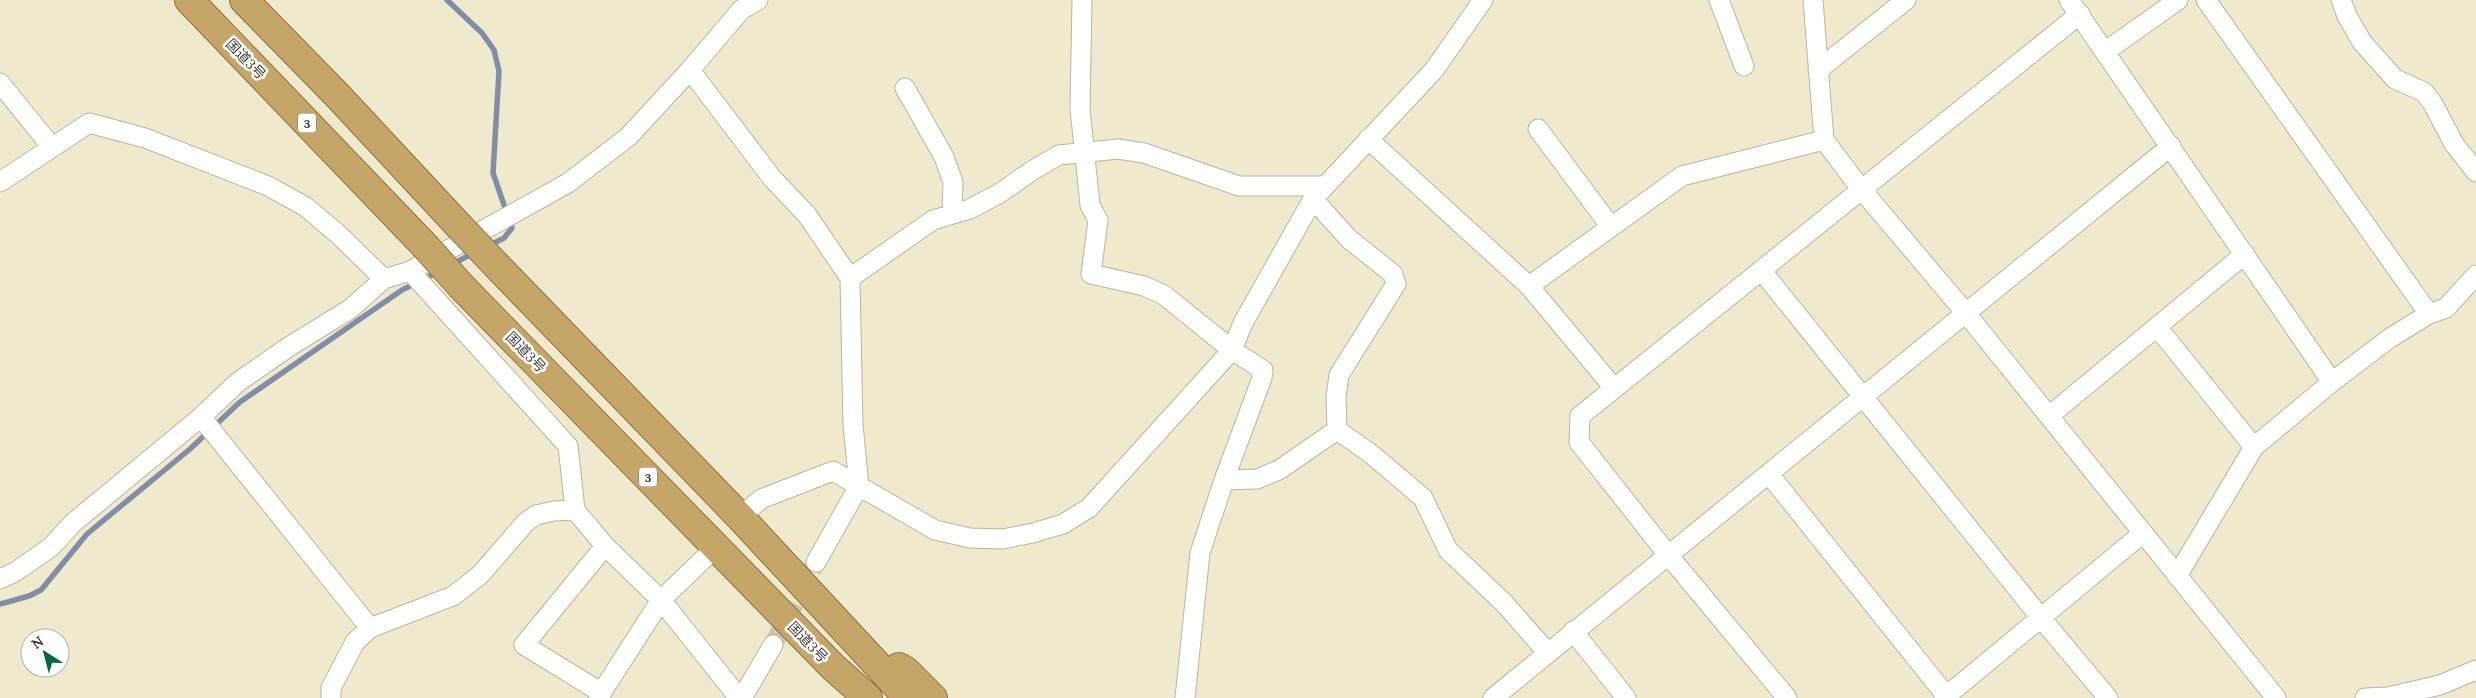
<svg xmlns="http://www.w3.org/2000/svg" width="2476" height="698" font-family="Lora,'Noto Sans JP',serif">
<rect width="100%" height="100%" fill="#efeacd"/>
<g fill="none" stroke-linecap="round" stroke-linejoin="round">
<path stroke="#818ea8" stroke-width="5.5" d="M447,0L482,33L494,50L499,71L493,173L512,228L504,238L488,246
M453,264L475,252
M0,604L29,596L41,590L87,534L190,449L240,402L402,290L438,272"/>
<path stroke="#ccc7ae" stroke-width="19" stroke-dasharray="19 9" stroke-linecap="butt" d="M773,645L816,562"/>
<defs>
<path id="minor" d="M1082,0L1080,109L1090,205L1098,220L1091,274L1144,286L1164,295L1232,350L1263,370L1262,378L1224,480L1200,553L1185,698
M1719,0L1744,66
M1813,0L1824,140L1861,189L1965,312L2276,698
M2069,0L2332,382
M2206,0L2429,314
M2341,0L2347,16L2362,42L2395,79L2424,92L2433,104L2454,144L2476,172
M2106,51L2178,0
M690,70L772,178L807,215L850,278L853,425L859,486L816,562
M1818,70L1906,0
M0,83L51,146
M905,88L944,157L953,182L952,214
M1538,129L1611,227
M1368,139L1529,286L1614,388
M0,182L89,123L145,138L268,186L306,207L339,235L384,279
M1313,199L1349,239L1393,274L1396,284L1339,375L1336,397L1337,430
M1761,270L2041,618L2108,698
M410,271L568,446L575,510L605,546L661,600L739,698
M850,278L933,220L970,209L1000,193L1033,170L1059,155L1118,149L1144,153L1239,186H1323
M1529,286L1682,176L1824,140
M2157,327L2254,447
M2049,416L2245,254
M201,417L370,628
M1769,474L1948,698
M1224,480L1257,479L1279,470L1337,430L1370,453L1423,498L1448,550L1504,603L1547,652
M740,517L761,499L833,471L935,530L970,538L1003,539L1033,533L1063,524L1089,508L1232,350L1243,323L1313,199L1434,70L1483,0
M2177,576L2254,447L2332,382L2390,338L2429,314L2446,308L2476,275
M0,579L15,572L51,547L73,523L201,417L238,382L290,346L350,309L384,279L410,271L568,183L628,137L690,70L741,10L758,0
M1573,631L1626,698
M602,693L524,645L605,546
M331,698V688L355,642L370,628L453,596L480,575L526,522L536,515L554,511L575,510
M598,698L661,600L716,547
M742,698L773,645
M1493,698L2171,146
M1787,698L1669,556L1579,442L1580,416L2080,14
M1944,698L2143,533
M2365,698L2388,697L2440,685L2476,670"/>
<path id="trunk" d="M189,0L425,246
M244,0L337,95L459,226
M498,267L740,517L908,698
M462,287L833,667L868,698
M899,667L906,671L933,698"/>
</defs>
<use href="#minor" stroke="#bab599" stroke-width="21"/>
<use href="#trunk" stroke="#8d723c" stroke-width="30"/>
<use href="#minor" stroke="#fff" stroke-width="19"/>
<use href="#trunk" stroke="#c6a668" stroke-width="28"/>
<defs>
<path id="trunk-bridge" d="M459,226L498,267
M425,246L462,287"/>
</defs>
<use href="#trunk-bridge" stroke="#8d723c" stroke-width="30" stroke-linecap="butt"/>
<use href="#trunk-bridge" stroke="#c6a668" stroke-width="28"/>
</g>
<g text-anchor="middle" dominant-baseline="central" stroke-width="5" stroke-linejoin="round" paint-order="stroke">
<g fill="#fff" stroke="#78766e" stroke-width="1">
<rect x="298" y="113.5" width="18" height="19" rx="4"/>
<rect x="639" y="467.5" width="18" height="19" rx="4"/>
</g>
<g font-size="12" font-weight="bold" fill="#3e3c30">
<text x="307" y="123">3</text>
<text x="648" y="477">3</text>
</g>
<g font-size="14" fill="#3e3c30" stroke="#fff">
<text transform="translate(246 59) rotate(46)">国道3号</text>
<text transform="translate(526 352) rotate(46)">国道3号</text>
<text transform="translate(808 642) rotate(46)">国道3号</text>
</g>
</g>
<g transform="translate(45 653) rotate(324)"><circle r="24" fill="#ffffff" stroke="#b2b1ac"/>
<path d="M0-4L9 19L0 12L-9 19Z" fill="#02693f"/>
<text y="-8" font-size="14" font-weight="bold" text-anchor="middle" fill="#3e3c30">N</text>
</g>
</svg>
